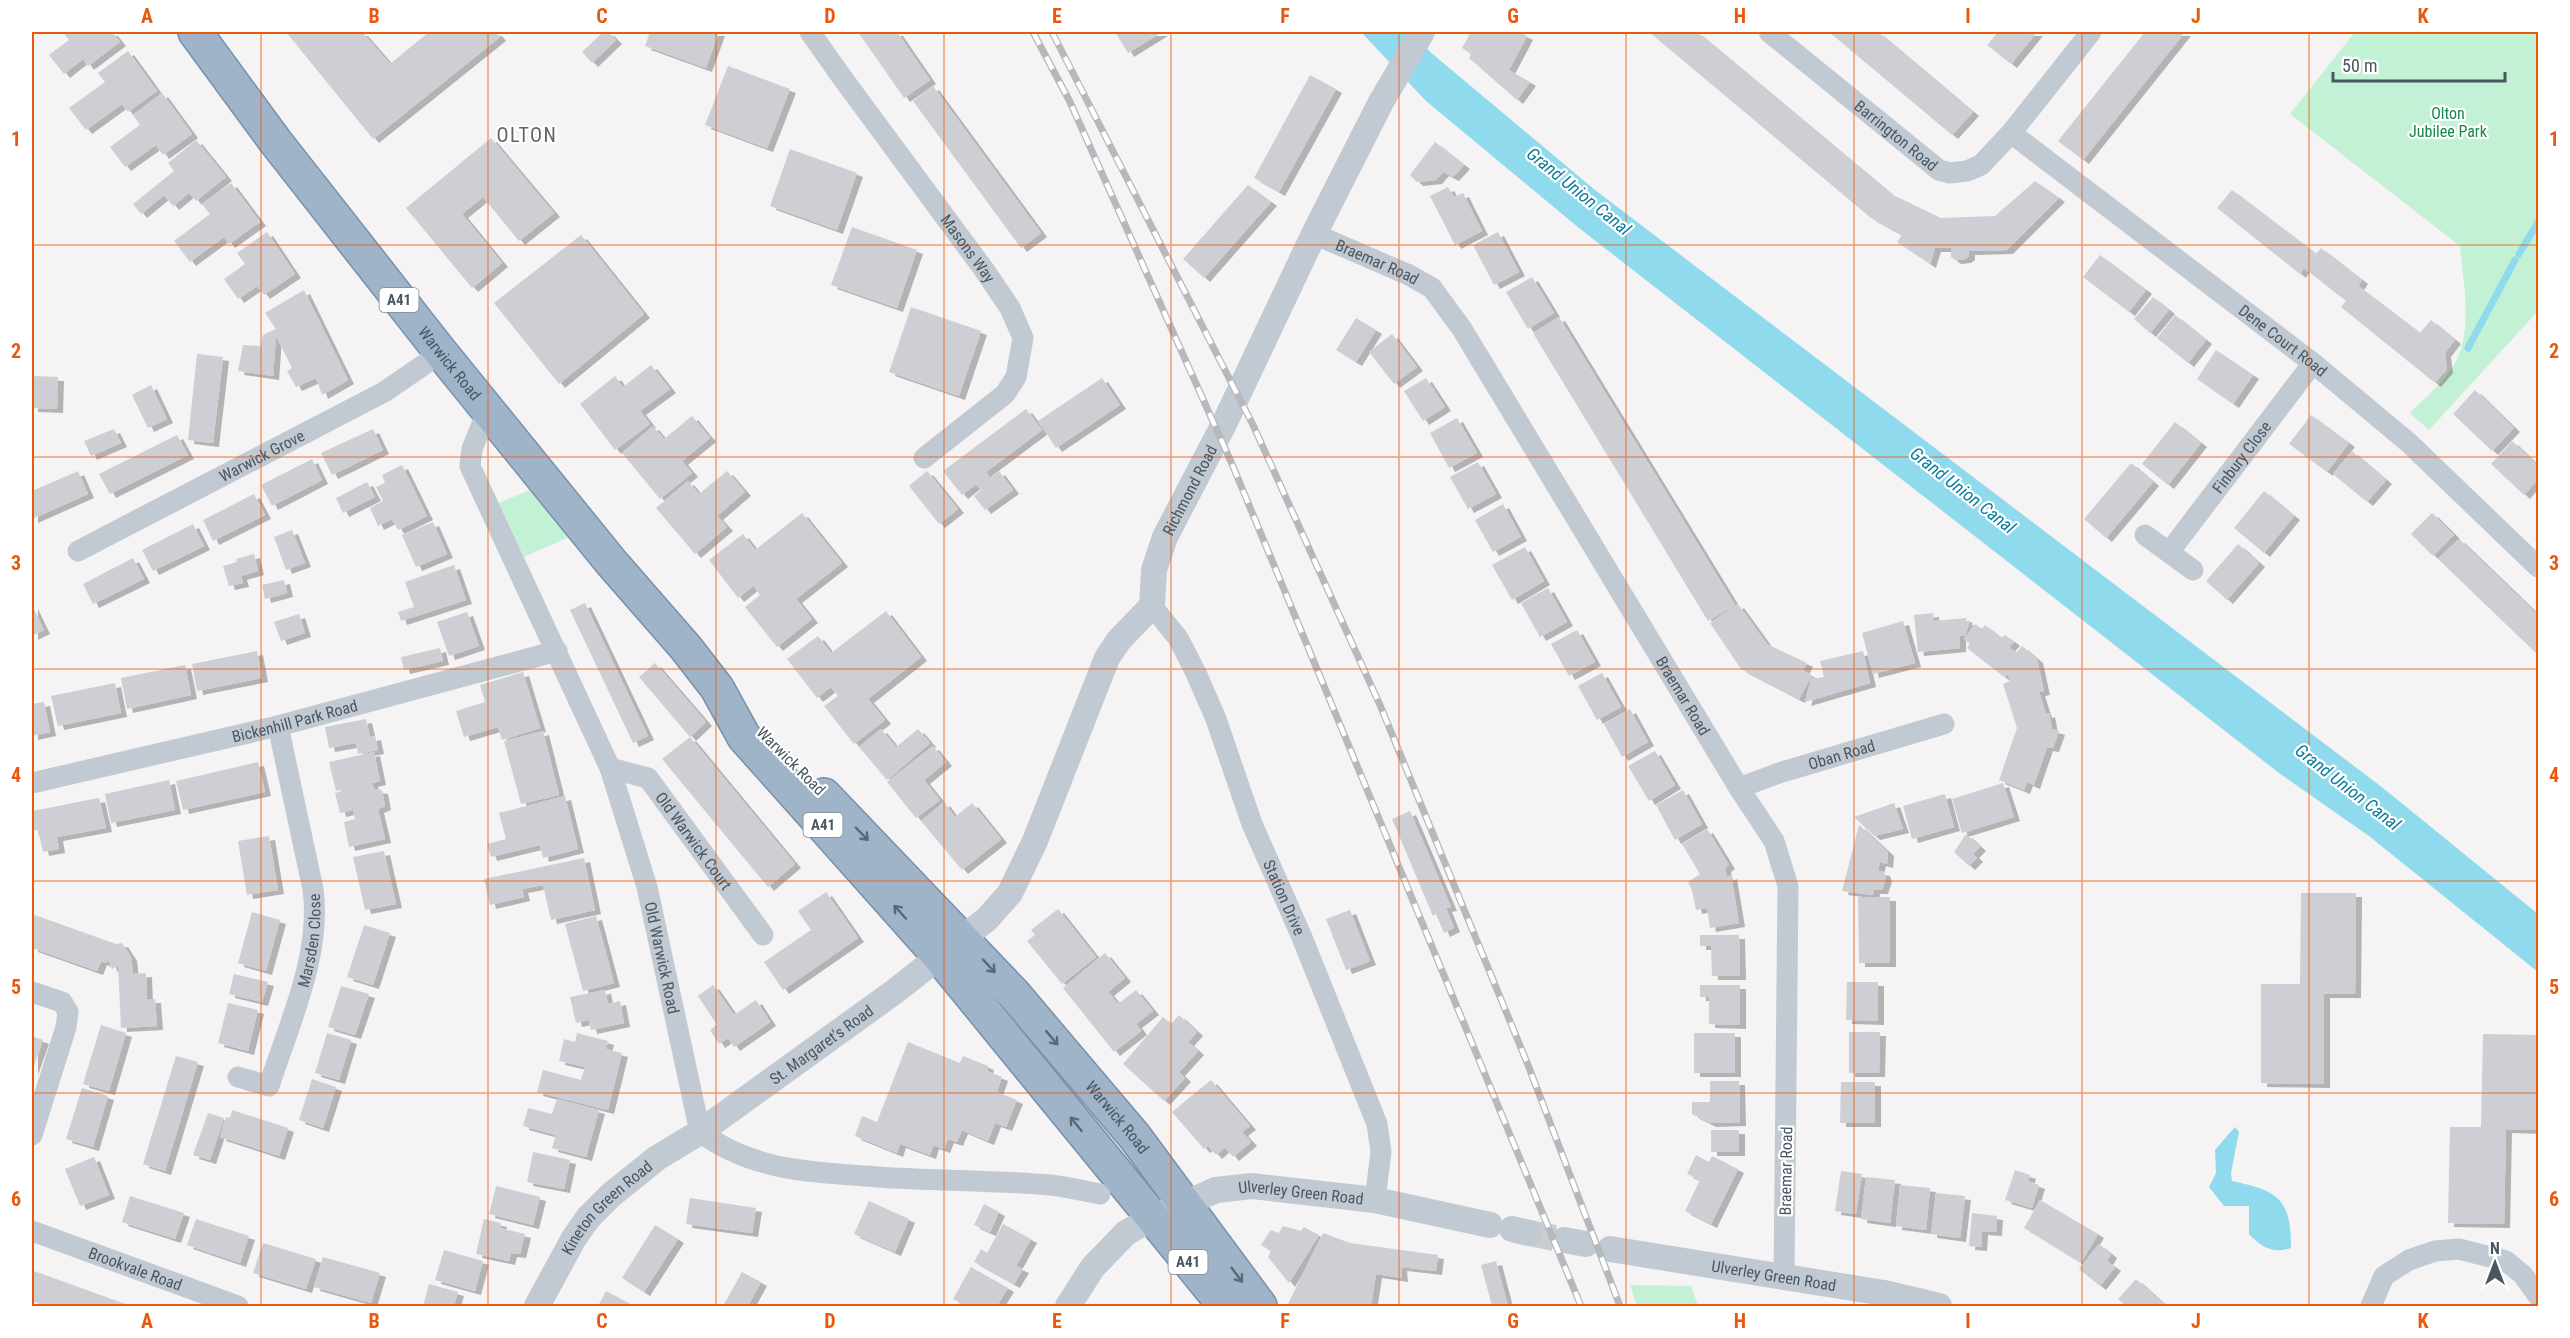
<svg xmlns="http://www.w3.org/2000/svg" width="2570" height="1338" font-family="'Roboto Condensed',sans-serif">
<defs>
<filter id="shadow"><feDropShadow dx="6" dy="4" stdDeviation="0" flood-color="#0004"/></filter>
</defs>
<rect width="100%" height="100%" fill="#f5f3f3"/>
<path fill="#c3f1d5" d="M2355,32H2538V311L2429,430L2410,413C2426,397 2446,381 2456,361C2473,329 2463,280 2460,246L2290,114Z
M532,489L571,536L524,557L499,503Z
M1630,1285L1691,1286L1698,1306H1637Z"/>
<path fill="#90daee" d="M1361,32H1414L1429,51L1595,190L2383,788L2538,914V972L2369,836L2279,773L1579,228L1426,101Z
M2235,1127L2239,1132L2231,1173L2232,1181C2278,1191 2291,1198 2291,1248C2273,1254 2261,1247 2249,1234V1206H2224L2209,1187L2216,1173L2215,1150Z"/>
<g fill="none" stroke-linecap="round" stroke-linejoin="round">
<path stroke="#90daee" stroke-width="7" d="M2519,254L2538,222
M2468,348L2515,260"/>
</g>
<path fill="#cdcfd5" filter="url(#shadow)" d="M63,32H112L120,42L88,66L83,59L64,74L49,55L69,40Z
M286,32H362L390,64L429,32H496L500,37L373,139Z
M603,32H608L616,40L592,63L582,52Z
M650,32H719L706,68L645,46Z
M858,32H897L930,80L904,98Z
M1115,32H1162L1128,53Z
M1471,32H1519L1527,36L1509,70L1530,82L1517,100L1469,58L1471,54L1462,48Z
M1649,32H1697L1891,194L1941,218L1995,216L2035,181L2059,198L2007,250L1969,251V256L1965,259L1955,260L1951,257V248H1935L1930,264L1897,242L1902,235L1871,218Z
M1829,32H1878L1973,112L1952,135Z
M1998,32H2037L2011,64L1987,45Z
M2145,32H2185L2083,160L2058,141Z
M128,51L157,91L128,112L122,104L86,130L69,108L105,82L98,73Z
M728,66L790,89L767,148L705,125Z
M1310,75L1336,89L1279,192L1254,178Z
M933,86L1041,233L1021,248L913,101Z
M162,93L192,134L163,155L156,145L125,167L110,147L140,125L133,115Z
M491,138L554,213L519,241L483,197L462,214L502,263L472,288L406,208Z
M196,140L226,177L196,201L189,193L173,206L164,195L141,214L133,204L174,171L168,163Z
M1435,142L1464,165L1453,177L1443,172L1436,180L1417,182L1410,175Z
M790,149L857,173L837,230L770,206Z
M231,183L260,222L229,244L224,237L190,262L174,241L210,214L202,204Z
M1248,185L1271,202L1204,278L1183,259Z
M1448,187L1454,197L1463,193L1482,231L1455,245L1430,196Z
M2232,190L2316,254L2321,248L2362,280L2358,286L2420,333L2431,320L2455,340L2445,353L2447,369L2435,383L2341,307L2346,301L2304,268L2300,274L2217,208Z
M852,227L917,250L897,308L831,285Z
M267,232L295,274L264,295L257,286L238,299L224,279L245,264L237,253Z
M1498,232L1519,272L1494,285L1473,245Z
M581,235L644,314L559,384L494,303Z
M2100,255L2146,290L2129,312L2083,277Z
M1532,277L1554,313L1528,329L1506,292Z
M304,290L348,380L322,395L316,378L296,387L287,371L292,368L276,336L273,376L238,371L243,345L261,346L263,335L276,329L265,313Z
M2153,297L2169,310L2150,333L2134,319Z
M911,307L981,331L959,396L889,372Z
M2175,315L2206,340L2188,363L2157,338Z
M1559,317L1735,605L1708,621L1533,333Z
M1356,318L1376,330L1356,362L1336,350Z
M1392,334L1417,367L1394,384L1369,352Z
M2216,350L2253,375L2233,404L2197,379Z
M197,354L223,357L213,443L188,440Z
M651,365L670,389L640,411L650,424L615,450L580,404L615,376L623,387Z
M32,376L58,377L57,409L32,408Z
M1102,378L1120,405L1056,448L1038,421Z
M1426,378L1445,407L1423,421L1404,391Z
M151,385L167,419L148,428L132,395Z
M2475,390L2514,428L2492,451L2453,414Z
M1026,409L1042,430L986,472L990,478L999,471L1013,490L985,510L974,496L981,490L976,484L962,495L943,471Z
M2311,415L2349,443L2327,472L2289,444Z
M692,416L710,438L682,461L692,473L660,499L622,453L653,426L664,439Z
M1457,418L1477,453L1449,468L1430,433Z
M2175,422L2201,443L2168,485L2142,464Z
M114,429L121,443L91,456L84,441Z
M373,429L383,450L332,475L321,453Z
M177,435L188,455L110,494L99,474Z
M2512,441L2538,466V479L2524,495L2491,464Z
M2352,451L2386,480L2367,502L2333,474Z
M312,459L322,480L272,506L261,485Z
M1478,462L1496,494L1468,509L1450,477Z
M2131,463L2153,482L2106,538L2084,519Z
M402,465L427,516L398,530L392,519L378,526L370,508L383,501L376,487L385,483L382,475Z
M78,471L88,494L32,519V491Z
M727,471L745,492L717,516L727,527L695,554L656,508L688,481L699,494Z
M927,471L958,509L939,524L909,486Z
M367,482L375,497L343,513L336,498Z
M2264,491L2294,516L2264,553L2234,528Z
M254,494L265,515L213,541L203,520Z
M1503,504L1521,537L1493,552L1475,520Z
M802,513L842,563L796,599L812,619L777,647L745,607L760,595L755,588L753,586L738,598L709,560L743,534L755,550Z
M2432,513L2454,535L2433,556L2411,534Z
M433,522L447,554L416,567L402,535Z
M193,524L204,546L153,571L142,550Z
M292,530L305,563L286,570L274,537Z
M2459,539L2538,615V655L2438,559Z
M2238,544L2259,563L2227,600L2206,581Z
M1525,547L1544,581L1512,600L1492,565Z
M254,554L258,571L241,576L243,583L229,586L223,566L237,562L236,559Z
M133,558L144,579L93,604L83,584Z
M454,565L466,600L401,621L398,612L414,607L405,582Z
M284,580L287,593L265,599L262,585Z
M1548,588L1567,622L1540,637L1521,603Z
M585,603L648,736L633,743L570,610Z
M1738,604L1767,644L1807,663L1803,671L1812,675L1799,699L1741,669L1710,623Z
M32,605L44,630L32,636Z
M886,611L921,657L868,699L885,720L854,744L824,706L838,696L831,687L817,698L787,659L818,636L831,653Z
M467,612L479,646L449,656L437,622Z
M1933,613L1934,621L1966,618V621H1970L1965,636H1960V648L1918,652L1914,615Z
M299,614L305,633L281,641L274,622Z
M1903,621L1915,663L1873,674L1862,633Z
M1975,624L1982,629L1985,625L2001,638L2005,635L2014,642L2009,647L2016,653L2022,646L2037,659L2044,691L2039,692L2046,714L2049,713L2052,729L2059,731L2053,748L2047,747L2034,785L2027,782L2024,790L1999,780L2017,728L2003,684L2010,681L2008,674L2004,677L1967,648L1970,644L1964,639Z
M1577,630L1595,662L1569,676L1551,644Z
M440,648L443,661L404,670L401,657Z
M257,651L262,678L197,691L192,664Z
M1863,651L1870,683L1805,702L1811,679L1824,677L1820,661Z
M655,663L706,722L690,737L795,864L768,887L662,759L690,737L639,677Z
M185,665L191,695L127,709L121,678Z
M523,672L540,728L502,740L498,727L464,737L456,711L485,702L480,685Z
M1602,673L1621,707L1597,720L1578,686Z
M115,683L121,713L58,726L51,696Z
M44,702L50,732L32,736V704Z
M1630,709L1648,742L1622,757L1604,724Z
M366,719L370,737L375,736L378,750L358,754L356,743L329,748L325,727Z
M881,729L896,747L918,729L930,743L887,780L859,747Z
M543,731L559,795L521,804L504,741Z
M933,746L946,762L924,780L940,800L916,818L887,782Z
M1655,751L1675,785L1649,801L1628,766Z
M374,752L380,781L372,783L374,789L382,790L385,806L378,809L385,839L349,847L344,822L355,819L353,810L340,813L335,793L351,788L336,791L329,762Z
M258,762L265,792L183,810L176,781Z
M169,780L175,810L111,823L105,794Z
M2003,783L2014,817L1962,833L1952,799Z
M1683,790L1702,824L1675,840L1656,805Z
M1945,794L1954,827L1912,839L1903,806Z
M565,796L578,849L543,858L540,845L491,857L487,844L506,839L499,813Z
M99,798L106,828L57,837L59,849L43,852L38,830L32,831V811Z
M944,802L955,817L972,803L1001,839L962,870L921,821Z
M1894,803L1903,829L1874,836L1854,817Z
M1410,811L1451,907L1446,908L1454,928L1444,933L1436,914L1433,916L1392,819Z
M1859,825L1888,852L1887,864L1880,862L1878,871L1884,872L1886,878L1882,890H1874L1873,895L1842,891Z
M1707,829L1729,865L1725,868L1727,877L1731,875L1739,923L1710,928L1707,908L1696,910L1692,890L1688,882L1700,874L1682,844Z
M1966,834L1980,847L1973,854L1977,858L1969,866L1954,852Z
M269,836L278,890L247,895L238,841Z
M384,851L396,904L365,910L353,857Z
M584,858L595,910L551,920L543,885L522,889L524,897L490,905L484,879Z
M826,892L858,938L783,990L764,962L811,930L798,911Z
M2301,893H2356L2355,994H2324V1084L2261,1083V984H2300Z
M1858,897H1890V963H1859Z
M1058,909L1096,957L1062,984L1027,941L1035,935L1031,930Z
M1350,910L1370,961L1346,970L1326,919Z
M252,912L280,920L266,971L238,963Z
M32,914L116,944L122,943L131,957L133,974L146,973L147,999H155L157,1026L121,1028L118,966L112,969L108,959L106,963L101,961L97,971L32,948Z
M596,916L614,983L583,991L565,924Z
M364,925L390,933L373,985L347,977Z
M1700,935H1739L1740,976H1712L1711,946H1700Z
M1105,953L1125,978L1108,992L1118,1004L1136,990L1153,1011L1136,1024L1141,1031L1114,1052L1063,988Z
M234,974L268,982L262,1002L229,994Z
M1847,982H1878V1021L1846,1020Z
M713,985L734,1015L756,1000L770,1022L734,1047L728,1038L719,1044L710,1030L717,1025L698,996Z
M1700,985H1740V1025L1709,1024V997H1700Z
M341,986L369,994L355,1035L328,1027Z
M605,990L608,1004L620,1001L624,1023L591,1030L589,1020L576,1023L570,997Z
M228,1003L258,1010L248,1051L218,1043Z
M1179,1015L1197,1032L1188,1042L1198,1051L1179,1072L1185,1078L1164,1101L1123,1064L1163,1017L1171,1024Z
M101,1025L126,1033L109,1091L83,1084Z
M1849,1032H1880L1879,1073H1849Z
M327,1033L351,1040L339,1080L315,1073Z
M577,1033L608,1041L606,1049L622,1053L608,1110L537,1092L543,1070L581,1080L585,1067L559,1061L564,1039L575,1042Z
M1694,1033H1735V1073H1694Z
M2483,1034L2538,1035V1130L2506,1129L2504,1224L2448,1223L2450,1127H2481Z
M32,1036L43,1040L32,1071Z
M908,1042L960,1063L963,1056L988,1066L987,1071L1002,1077L997,1092L1017,1100L1006,1127L995,1123L988,1141L962,1130L957,1142L948,1139L944,1149L933,1145L930,1155L900,1144L897,1153L855,1136L862,1116L877,1122Z
M176,1056L198,1062L165,1171L143,1164Z
M312,1079L336,1087L323,1128L299,1120Z
M1211,1080L1250,1126L1242,1132L1251,1142L1233,1157L1225,1147L1216,1155L1208,1146L1204,1149L1172,1112Z
M1710,1081H1739L1740,1122L1710,1123L1692,1114V1102H1710Z
M1841,1082H1875V1123H1840Z
M82,1088L108,1096L93,1147L66,1139Z
M557,1099L599,1110L586,1157L552,1148L556,1135L523,1126L528,1108L552,1114Z
M232,1110L288,1128L279,1156L220,1137L226,1117L230,1118Z
M208,1113L224,1118L210,1160L193,1155Z
M1711,1130H1739V1152H1711Z
M533,1152L570,1160L564,1189L527,1182Z
M1696,1155L1709,1162L1712,1156L1738,1169L1711,1224L1685,1211L1700,1180L1687,1174Z
M94,1157L109,1195L80,1206L65,1169Z
M2015,1170L2030,1175L2028,1181L2039,1185L2032,1208L2005,1200Z
M1841,1171L1862,1174L1856,1214L1835,1211Z
M1866,1177L1895,1180L1890,1223L1861,1219Z
M1900,1185L1930,1188L1926,1230L1896,1226Z
M496,1186L540,1197L533,1225L489,1214Z
M1936,1193L1965,1196L1960,1238L1931,1234Z
M130,1196L184,1213L175,1239L122,1222Z
M690,1198L756,1208L752,1233L686,1224Z
M2040,1200L2098,1234L2081,1263L2024,1228Z
M869,1201L909,1219L895,1252L854,1234Z
M984,1204L999,1212L990,1232L974,1225Z
M1972,1213L1997,1216L1996,1232L1982,1231L1981,1247L1969,1246Z
M196,1219L249,1236L240,1263L187,1245Z
M484,1219L501,1223L500,1228L525,1234L520,1254L511,1253L509,1261L476,1254Z
M1003,1224L1031,1239L1016,1266L1023,1269L1014,1284L974,1262L981,1249L987,1253Z
M655,1225L678,1239L644,1292L622,1278Z
M1283,1226L1301,1231L1304,1227L1319,1235L1289,1283L1268,1257L1271,1251L1261,1245L1271,1230L1279,1233Z
M1323,1233L1350,1243L1438,1255L1436,1271L1401,1267L1402,1278L1376,1274L1371,1306H1287Z
M263,1243L316,1259L306,1289L253,1273Z
M2099,1244L2111,1254L2107,1261L2115,1267L2100,1286L2079,1269Z
M444,1250L483,1261L475,1291L435,1280Z
M323,1257L380,1273L371,1303L314,1287Z
M1496,1261L1508,1306H1492L1481,1265Z
M971,1267L1008,1288L997,1306H966L953,1299Z
M34,1271L131,1306H45L32,1301V1277Z
M742,1272L761,1282L748,1306H723Z
M2136,1279L2155,1296L2167,1306H2126L2118,1299Z
M429,1284L458,1292L454,1306H423Z
M606,1291L634,1306H598Z"/>
<g fill="none" stroke-linecap="round" stroke-linejoin="round">
<path stroke="#caccce" stroke-width="26" stroke-dasharray="26 13" stroke-linecap="butt" d="M1529,1233L1564,1240"/>
<defs>
<g id="trunk">
<path id="s17" d="M195,32L275,141L439,350L611,562L686,648L717,688L744,737L939,956L1225,1306"/>
<path id="s18" d="M824,795L1014,994L1135,1137L1260,1306"/>
</g>
</defs>
<use href="#trunk" stroke="#7690ad" stroke-width="36"/>
<g stroke="#c1cad2" stroke-width="21">
<path id="s1" d="M810,32L841,76L985,271L1010,308L1023,338L1016,377L1005,394L924,458"/>
<path id="s2" d="M1769,32L1939,170L1950,173L1967,171L1981,165L2011,133L2091,32"/>
<path id="s3" d="M2011,133L2313,363L2409,443L2538,567"/>
<path id="s4" d="M1314,234L1409,275L1432,288L1462,329L1739,788L1774,841L1788,886L1784,1276"/>
<path id="s5" d="M488,409L472,449L470,466L610,768L647,887L700,1132C754,1172 814,1172 878,1177C935,1181 994,1180 1051,1185C1067,1187 1084,1191 1100,1194"/>
<path d="M2145,535L2193,570"/>
<path id="s6" d="M78,551L384,392L425,364L439,350"/>
<path id="s7" d="M2170,551L2313,363"/>
<path id="s8" d="M1152,606L1178,638L1196,673L1216,719L1252,824L1301,935L1377,1124L1381,1152L1375,1200"/>
<path id="s9" d="M610,768L648,778L763,935"/>
<path id="s10" d="M32,783L278,726L557,651"/>
<path id="s11" d="M1739,788L1779,773L1944,724"/>
<path d="M32,992L62,1002L68,1012L66,1027L32,1135"/>
<path id="s12" d="M238,1077L269,1086C289,1024 322,954 313,889L278,726"/>
<path id="s13" d="M32,1231L238,1306"/>
<path d="M2371,1306L2384,1276L2409,1260L2435,1251L2459,1249L2506,1261L2523,1275L2538,1296"/>
</g>
<g stroke="#c1cad2" stroke-width="26">
<path d="M1512,1229L1529,1233"/>
<path d="M1564,1240L1586,1244"/>
<path id="s14" d="M1610,1249L1884,1293L1939,1306"/>
<path id="s15" d="M537,1306L574,1238L588,1218L611,1195L657,1158L700,1132L894,992L987,919L1010,893L1035,841L1107,658L1119,640L1152,606L1154,570L1165,537L1224,424L1314,234L1381,102L1422,32"/>
<path id="s16" d="M1068,1306L1093,1267L1126,1233L1152,1218L1216,1190L1252,1186L1375,1200L1490,1225"/>
</g>
<use href="#trunk" stroke="#9fb4c9" stroke-width="33"/>
<defs>
<path id="rail" d="M1033,32L1070,102L1232,464L1581,1306
M1052,32L1253,425L1380,705L1528,1065L1620,1306"/>
</defs>
<use href="#rail" stroke="#b5b8bd" stroke-width="7"/>
<use href="#rail" stroke="#fff" stroke-width="4.5" stroke-dasharray="14" stroke-linecap="butt"/>
</g>
<defs><path id="oneway-shaft" d="M-6 0H5M1.5-3L5.5 0L1.5 3" fill="none" stroke-width="1.6" stroke-linecap="round" stroke-linejoin="round" transform="scale(1.5)"/></defs>
<g stroke="#5b6976">
<use href="#oneway-shaft" transform="translate(862 834) rotate(46)"/>
<use href="#oneway-shaft" transform="translate(900 912) rotate(-132)"/>
<use href="#oneway-shaft" transform="translate(989 966) rotate(47)"/>
<use href="#oneway-shaft" transform="translate(1052 1038) rotate(50)"/>
<use href="#oneway-shaft" transform="translate(1076 1124) rotate(-129)"/>
<use href="#oneway-shaft" transform="translate(1237 1275) rotate(53)"/>
</g>
<path fill="none" stroke="#e8590c" stroke-width="1.5" stroke-opacity="0.55" d="M261,32V1306M488,32V1306M716,32V1306M944,32V1306M1171,32V1306M1399,32V1306M1626,32V1306M1854,32V1306M2082,32V1306M2309,32V1306M32,245H2538M32,457H2538M32,669H2538M32,881H2538M32,1093H2538"/>
<g text-anchor="middle" dominant-baseline="central" stroke-width="4.5" stroke-linejoin="round" paint-order="stroke">
<g fill="#fff" stroke="#808990" stroke-width="1.5">
<rect x="379.5" y="288" width="39" height="24" rx="4.5"/>
<rect x="803.5" y="813" width="39" height="24" rx="4.5"/>
<rect x="1168.5" y="1250" width="39" height="24" rx="4.5"/>
</g>
<g font-size="15" font-weight="bold" fill="#4a5661">
<text x="399" y="300">A41</text>
<text x="823" y="825">A41</text>
<text x="1188" y="1262">A41</text>
</g>
<g font-size="16" fill="#17864f" stroke="#fff">
<text x="2448" y="113">Olton<tspan x="2448" dy="18">Jubilee Park</tspan></text>
</g>
<g font-size="16" fill="#4a5661" stroke="#fff">
<text stroke="none"><textPath href="#s2" startOffset="164">Barrington Road</textPath></text>
<text stroke="none"><textPath href="#s1" startOffset="268">Masons Way</textPath></text>
<text stroke="none"><textPath href="#s4" startOffset="69">Braemar Road</textPath></text>
<text stroke="none"><textPath href="#s3" startOffset="342">Dene Court Road</textPath></text>
<text stroke="none"><textPath href="#s17" startOffset="418">Warwick Road</textPath></text>
<text stroke="none"><textPath href="#s6" startOffset="207">Warwick Grove</textPath></text>
<text stroke="none"><textPath href="#s7" startOffset="118">Finbury Close</textPath></text>
<text stroke="none"><textPath href="#s15" startOffset="1083">Richmond Road</textPath></text>
<text stroke="none"><textPath href="#s4" startOffset="609">Braemar Road</textPath></text>
<text stroke="none"><textPath href="#s10" startOffset="270">Bickenhill Park Road</textPath></text>
<text stroke="none"><textPath href="#s11" startOffset="108">Oban Road</textPath></text>
<text transform="translate(791 761) rotate(45)">Warwick Road</text>
<text stroke="none"><textPath href="#s9" startOffset="117">Old Warwick Court</textPath></text>
<text stroke="none"><textPath href="#s8" startOffset="322">Station Drive</textPath></text>
<text stroke="none"><textPath href="#s12" startOffset="184">Marsden Close</textPath></text>
<text stroke="none"><textPath href="#s5" startOffset="590">Old Warwick Road</textPath></text>
<text stroke="none"><textPath href="#s15" startOffset="393">St. Margaret's Road</textPath></text>
<text stroke="none"><textPath href="#s18" startOffset="436">Warwick Road</textPath></text>
<text transform="translate(1786 1171) rotate(-89)">Braemar Road</text>
<text stroke="none"><textPath href="#s16" startOffset="279">Ulverley Green Road</textPath></text>
<text stroke="none"><textPath href="#s15" startOffset="122">Kineton Green Road</textPath></text>
<text stroke="none"><textPath href="#s13" startOffset="110">Brookvale Road</textPath></text>
<text stroke="none"><textPath href="#s14" startOffset="166">Ulverley Green Road</textPath></text>
</g>
<g font-size="18" font-style="italic" fill="#0c7c9b" stroke="#fff">
<text transform="translate(1579 191) rotate(39)">Grand Union Canal</text>
<text transform="translate(1963 490) rotate(38)">Grand Union Canal</text>
<text transform="translate(2348 787) rotate(38)">Grand Union Canal</text>
</g>
<g font-size="20" letter-spacing="1.5" fill="#5f6368" stroke="#fff">
<text x="527" y="135">OLTON</text>
</g>
</g>
<rect width="2570" height="1338" fill="none" stroke="#ffffff" stroke-width="66"/>
<g transform="translate(2495 1263)" stroke="#ffffff" stroke-width="4.5" paint-order="stroke">
<path d="M0-4.5L10 22L0 15L-10 22Z" fill="#4a5661"/>
<text y="-9" font-size="16" font-weight="bold" text-anchor="middle" fill="#4a5661">N</text>
</g>
<path d="M2333 72v9h172v-9" fill="none" stroke="#4a5661" stroke-width="3"/>
<text x="2342" y="72" font-size="18" fill="#4a5661" stroke="#ffffff" stroke-width="4.5" paint-order="stroke">50 m</text>
<rect x="33" y="33" width="2504" height="1272" fill="none" stroke="#e8590c" stroke-width="2"/>
<g font-size="20" text-anchor="middle" font-weight="bold" fill="#e8590c">
<text x="147" y="23">A</text>
<text x="374" y="23">B</text>
<text x="602" y="23">C</text>
<text x="830" y="23">D</text>
<text x="1057" y="23">E</text>
<text x="1285" y="23">F</text>
<text x="1513" y="23">G</text>
<text x="1740" y="23">H</text>
<text x="1968" y="23">I</text>
<text x="2196" y="23">J</text>
<text x="2423" y="23">K</text>
<text x="16" y="146">1</text>
<text x="2554" y="146">1</text>
<text x="16" y="358">2</text>
<text x="2554" y="358">2</text>
<text x="16" y="570">3</text>
<text x="2554" y="570">3</text>
<text x="16" y="782">4</text>
<text x="2554" y="782">4</text>
<text x="16" y="994">5</text>
<text x="2554" y="994">5</text>
<text x="16" y="1206">6</text>
<text x="2554" y="1206">6</text>
<text x="147" y="1328">A</text>
<text x="374" y="1328">B</text>
<text x="602" y="1328">C</text>
<text x="830" y="1328">D</text>
<text x="1057" y="1328">E</text>
<text x="1285" y="1328">F</text>
<text x="1513" y="1328">G</text>
<text x="1740" y="1328">H</text>
<text x="1968" y="1328">I</text>
<text x="2196" y="1328">J</text>
<text x="2423" y="1328">K</text>
</g>
</svg>
